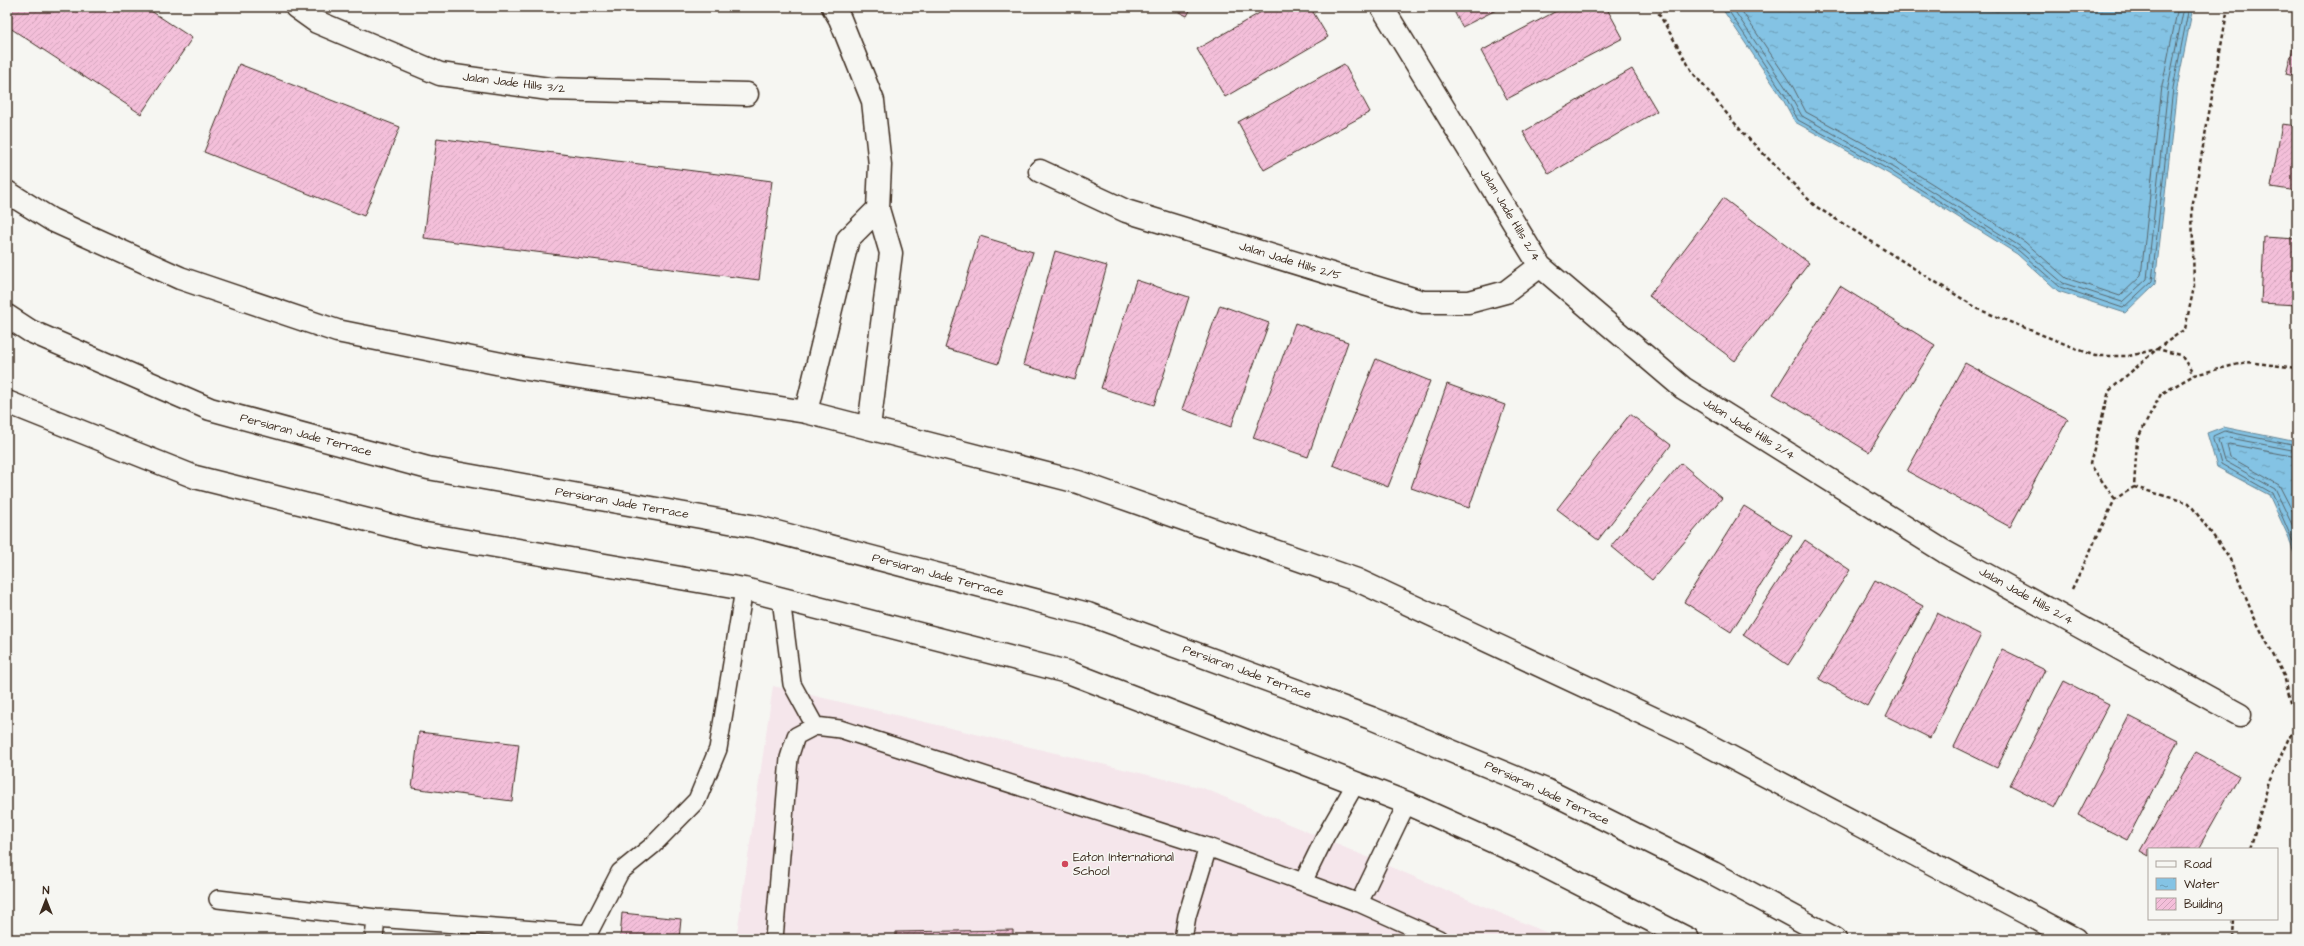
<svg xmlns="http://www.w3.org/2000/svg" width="2304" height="946" font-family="'Architects Daughter',sans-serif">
<defs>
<pattern id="water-ripples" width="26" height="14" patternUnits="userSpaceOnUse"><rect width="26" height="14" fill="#84c3e4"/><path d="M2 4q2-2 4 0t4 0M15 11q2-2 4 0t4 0" fill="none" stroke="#6d9fb8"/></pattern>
<pattern id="building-hatch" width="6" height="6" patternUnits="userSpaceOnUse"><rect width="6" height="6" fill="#f4bfda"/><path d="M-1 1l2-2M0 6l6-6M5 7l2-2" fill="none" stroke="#d2a4bb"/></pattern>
</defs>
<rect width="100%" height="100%" fill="#f6f6f2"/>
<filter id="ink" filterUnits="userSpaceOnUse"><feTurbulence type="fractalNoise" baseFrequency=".025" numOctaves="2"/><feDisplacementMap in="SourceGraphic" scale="8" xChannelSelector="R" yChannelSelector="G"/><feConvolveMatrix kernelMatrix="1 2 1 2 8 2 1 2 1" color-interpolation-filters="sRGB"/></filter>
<g filter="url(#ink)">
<path fill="#f5e6eb" d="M773,686L1203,788L1562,939H736Z"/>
<path fill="url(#water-ripples)" stroke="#678695" d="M1721,7H2193L2177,88L2155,284L2125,313L2058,291L2017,254L1889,174L1795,122L1781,96Z
M2223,427L2297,442V564L2289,538L2269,495L2217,467L2207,433Z"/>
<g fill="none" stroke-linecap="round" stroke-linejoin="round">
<path stroke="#58676d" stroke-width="1" d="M1726,7L1784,94L1798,120L1891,171L2019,251L2060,287L2123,308L2152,281L2173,88L2189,7
M1732,7L1788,91L1802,116L1893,167L2021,247L2063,283L2122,302L2147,279L2168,87L2184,7
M1739,7L1793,87L1806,112L1896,161L2025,242L2066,278L2120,296L2141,276L2162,86L2178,7
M2297,446L2224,431L2213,436L2221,464L2272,493L2297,551
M2297,451L2225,437L2219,440L2225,461L2275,489L2297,535
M2297,457L2229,444L2227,445L2230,457L2279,485L2297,520"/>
</g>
<path fill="url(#building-hatch)" stroke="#3b2a1e" d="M7,7H145L192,38L141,114L7,26Z
M1169,7H1192L1187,16Z
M1270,7H1310L1328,37L1225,97L1197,49Z
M1452,7H1502L1462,27Z
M1564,7H1606L1623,38L1507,99L1481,51Z
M2297,33V77L2286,74Z
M239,64L400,127L364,216L204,152Z
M1344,64L1370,112L1264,170L1238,122Z
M1632,69L1657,111L1549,174L1523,132Z
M2282,124L2297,126V191L2271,187Z
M437,138L772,181L759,280L424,238Z
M1723,198L1809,263L1735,361L1649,296Z
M980,236L1033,252L998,364L945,348Z
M2264,237L2297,239V305L2261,303Z
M1055,251L1107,266L1075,380L1023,365Z
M1136,280L1189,297L1154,405L1101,388Z
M1840,286L1935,345L1869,452L1773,394Z
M1220,305L1269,323L1231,427L1182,409Z
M1295,323L1348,342L1308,457L1253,438Z
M1376,359L1430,381L1388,487L1333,465Z
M1965,363L2068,419L2010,527L1907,471Z
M1447,384L1505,405L1469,508L1411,488Z
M1630,414L1671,445L1598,540L1557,509Z
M1681,463L1722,498L1652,580L1611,546Z
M1744,506L1792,536L1731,632L1684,602Z
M1805,540L1850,570L1788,665L1743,635Z
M1875,580L1923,606L1867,706L1819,679Z
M1937,613L1981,635L1930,738L1886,716Z
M2002,649L2045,670L1997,768L1954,747Z
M2064,681L2109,704L2055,808L2010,785Z
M2129,716L2178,741L2127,840L2078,815Z
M419,732L519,744L512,801L412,788Z
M2196,752L2239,776L2198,849H2149V856L2140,851Z
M622,913L681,919L679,939H620Z
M1013,930V939H896V932Z"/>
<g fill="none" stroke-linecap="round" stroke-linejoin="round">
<defs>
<path id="service" d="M781,599L792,684L815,726
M1303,882L1325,837L1356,783
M218,899L376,918L588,934
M1359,903L1407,803
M374,939L376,918
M588,939V934L620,872L652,846L697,800L718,749L744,589
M774,939L789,758L796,736L815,726L840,729L1208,847L1359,903L1439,939
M1183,939L1187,916L1208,847"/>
<path id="minor" d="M296,7L317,22L440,74L549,89L747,94
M833,7L840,19L873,101L880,165L878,209L891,253L869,427
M1382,7L1540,266L1683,388L1945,552L2240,715
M1040,171L1126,211L1423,302H1469L1506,292L1540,266
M7,192L52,220L180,278L337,331L521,368L806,412L1078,482L1357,580L1687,734L2075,939
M806,412L848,239L878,209"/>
<path id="tertiary" d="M7,316L30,331L210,409L428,468L757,527L1088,614L1371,718L1548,791L1713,873L1835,939
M7,402L195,477L420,533L744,589L1071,673L1407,803L1521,854L1688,939"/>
</defs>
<use href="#service" stroke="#3b2a1e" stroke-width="20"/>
<use href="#minor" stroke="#3b2a1e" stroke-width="25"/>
<use href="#tertiary" stroke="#3b2a1e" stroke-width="25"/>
<path stroke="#3b2a1e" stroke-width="2.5" stroke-dasharray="4 3" stroke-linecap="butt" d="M1655,7L1693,73L1743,133L1815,206L1980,310L2095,356H2129L2157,349L2181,355L2194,375
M2134,487L2189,503L2229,557L2253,615L2284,676L2296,722L2269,782L2250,849
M2115,499L2090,464L2109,391L2157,349L2185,329L2194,287L2192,208L2228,7
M2072,589L2115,499L2134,487L2137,440L2161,394L2194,375L2247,362L2297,368
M2233,939L2234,919"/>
<use href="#service" stroke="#f6f6f2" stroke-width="17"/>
<use href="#minor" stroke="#f6f6f2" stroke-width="22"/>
<use href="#tertiary" stroke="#f6f6f2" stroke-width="22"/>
</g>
</g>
<circle fill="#d1495b" stroke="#f6f6f2" stroke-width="1.5" cx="1065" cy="864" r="4"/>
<g text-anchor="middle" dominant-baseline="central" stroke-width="3" stroke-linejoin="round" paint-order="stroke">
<g font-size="12" fill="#3b2a1e" stroke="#f6f6f2">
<text transform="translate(514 83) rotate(7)">Jalan Jade Hills 3/2</text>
<text transform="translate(1510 215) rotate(59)">Jalan Jade Hills 2/4</text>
<text transform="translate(1290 261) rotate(17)">Jalan Jade Hills 2/5</text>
<text transform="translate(1749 429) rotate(32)">Jalan Jade Hills 2/4</text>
<text transform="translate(306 435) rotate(15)">Persiaran Jade Terrace</text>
<text transform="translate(622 503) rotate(10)">Persiaran Jade Terrace</text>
<text transform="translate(938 575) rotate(15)">Persiaran Jade Terrace</text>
<text transform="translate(2026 596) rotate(29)">Jalan Jade Hills 2/4</text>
<text transform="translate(1247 672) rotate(20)">Persiaran Jade Terrace</text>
<text transform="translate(1547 793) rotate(25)">Persiaran Jade Terrace</text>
</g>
<g font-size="12" fill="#3b2a1e" stroke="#f6f6f2" text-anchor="start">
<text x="1073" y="857">Eaton International<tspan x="1073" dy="14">School</tspan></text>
</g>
</g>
<rect width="2304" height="946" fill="none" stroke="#f6f6f2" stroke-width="24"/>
<rect x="12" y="12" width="2280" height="922" fill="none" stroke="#3b2a1e" stroke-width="1.5" filter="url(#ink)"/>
<rect x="2148" y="848" width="130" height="72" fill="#f6f6f2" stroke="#aba49d"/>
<rect x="2156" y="861" width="20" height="6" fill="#f6f6f2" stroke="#aba49d"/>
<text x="2184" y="868" font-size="12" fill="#3b2a1e">Road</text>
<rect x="2156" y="878" width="20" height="12" fill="url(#water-ripples)" stroke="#aba49d"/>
<text x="2184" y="888" font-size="12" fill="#3b2a1e">Water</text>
<rect x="2156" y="898" width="20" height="12" fill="url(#building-hatch)" stroke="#aba49d"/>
<text x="2184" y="908" font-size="12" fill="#3b2a1e">Building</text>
<g transform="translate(46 900)" stroke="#f6f6f2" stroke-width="3" paint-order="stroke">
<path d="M0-3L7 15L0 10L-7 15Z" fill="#3b2a1e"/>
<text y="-6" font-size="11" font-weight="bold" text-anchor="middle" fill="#3b2a1e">N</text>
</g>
</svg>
